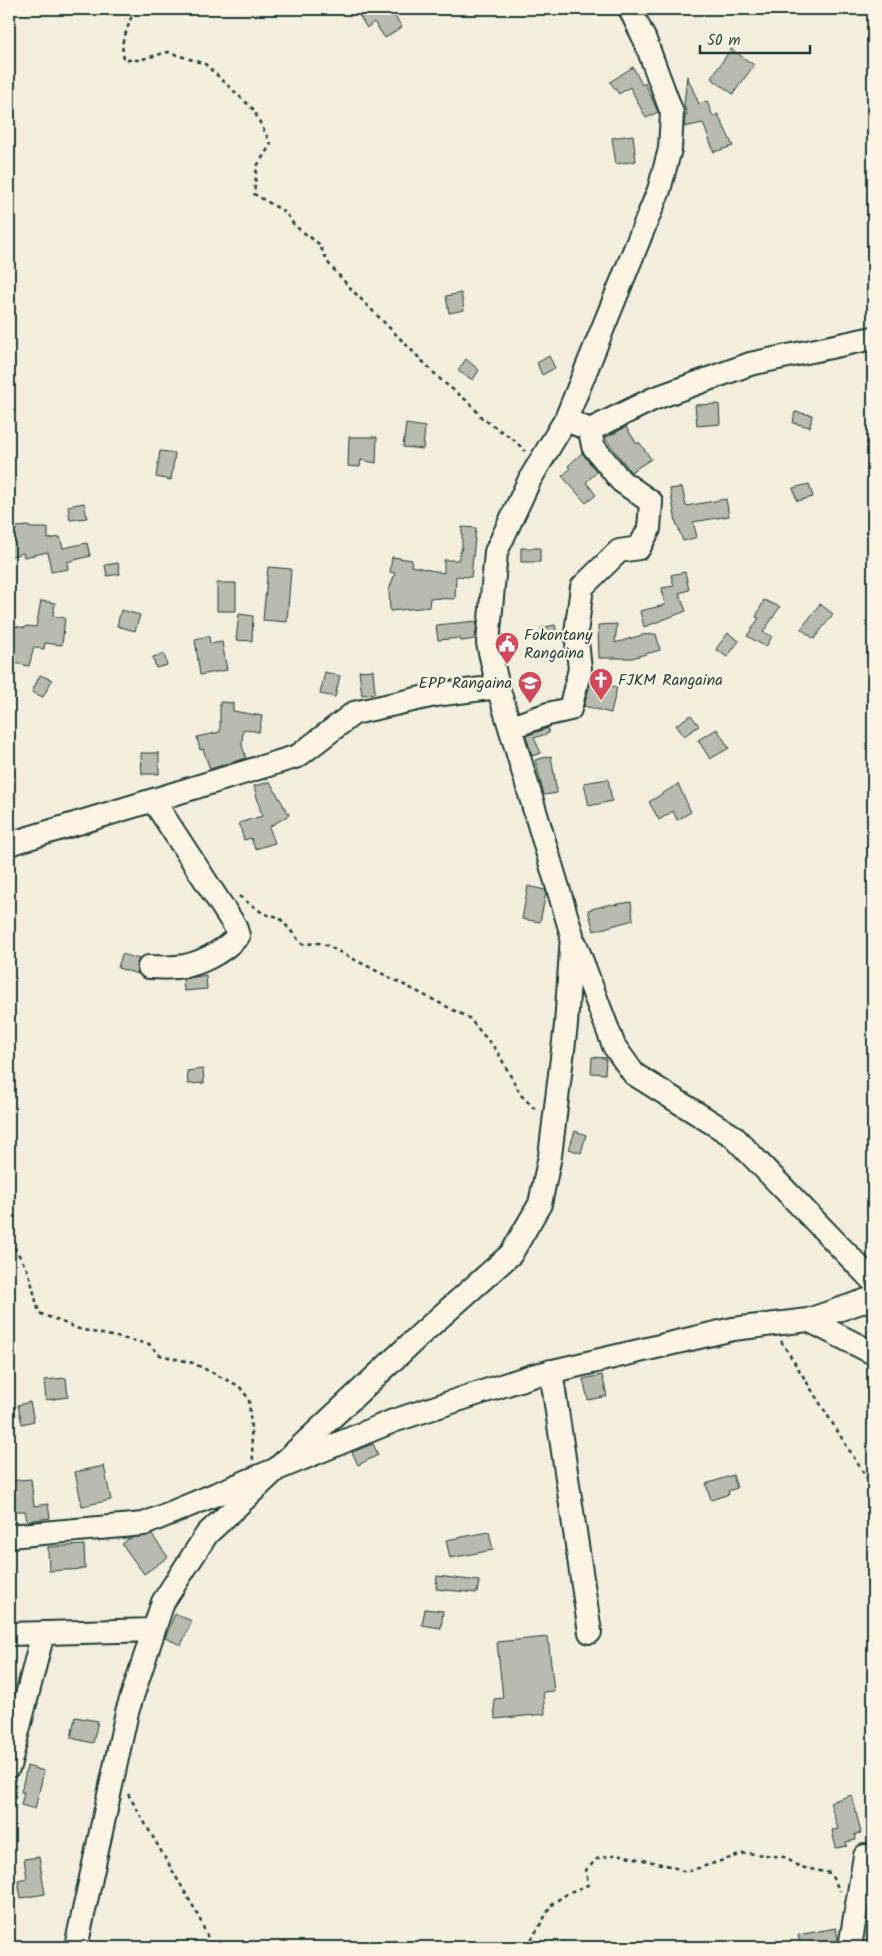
<svg xmlns="http://www.w3.org/2000/svg" width="882" height="1956" font-family="Kalam,sans-serif">
<rect width="100%" height="100%" fill="#f3eede"/>
<filter id="ink" filterUnits="userSpaceOnUse"><feTurbulence type="fractalNoise" baseFrequency=".02" numOctaves="2"/><feDisplacementMap in="SourceGraphic" scale="10" xChannelSelector="R" yChannelSelector="G"/><feConvolveMatrix kernelMatrix="1 2 1 2 8 2 1 2 1" color-interpolation-filters="sRGB"/></filter>
<g filter="url(#ink)">
<path fill="#b8bcae" stroke="#1f3d34" d="M368,9H390L402,27L385,38L374,22L367,28L359,15Z
M731,49L754,65L733,94L711,78Z
M633,67L642,85L645,83L658,112L646,118L630,87L619,94L610,82Z
M687,76L699,104L707,101L713,117L718,114L733,146L714,152L703,123L684,127L685,116L687,115L684,105Z
M633,135L636,161L616,164L612,138Z
M461,293L464,310L449,313L446,296Z
M549,356L555,368L542,375L537,363Z
M466,359L479,370L473,380L458,371Z
M719,404L720,424L697,426L695,405Z
M795,412L812,415L810,427L793,423Z
M406,424L425,427L423,449L403,447Z
M626,427L637,444L639,442L651,459L631,472L605,438Z
M349,437H377L376,463L361,460L360,467L348,466Z
M160,451L175,453L171,480L156,477Z
M582,453L597,472L586,482L596,495L586,503L562,476L570,469L568,466Z
M809,484L813,497L797,501L793,488Z
M682,487L686,506L726,499L729,516L693,522L697,537L683,541L676,522L670,489Z
M84,503L87,518L70,520L68,506Z
M29,526L30,528H48V539L60,537L63,548L87,543L90,556L67,562L68,569L51,572L48,552L24,557L23,553L9,557V531L16,530V527Z
M462,527L476,528L471,577L456,576L455,599L430,598L429,607L390,611L389,590L395,573L390,572L392,557L412,560L411,566L444,573V560H458L462,547Z
M521,548H540V562H521Z
M118,563L120,574L107,576L105,565Z
M268,567L291,569L287,622L263,620Z
M685,572L689,590L679,593L686,611L644,627L640,611L665,605L662,588L674,586L671,575Z
M217,583H236V611H217Z
M764,600L780,607L763,632L772,636L766,647L747,636L759,618L756,617Z
M41,601L55,603L53,616L65,618L62,645L45,643L44,649L34,647L29,666L9,662V625L25,628L26,626L36,627Z
M820,604L833,614L814,639L801,629Z
M121,610L140,615L135,631L117,626Z
M239,614L253,616L252,641L236,640Z
M477,621L475,639L461,641L460,638L438,640L436,625Z
M617,624L615,643L642,635L656,634L660,650L632,658H599L598,625Z
M555,625L558,637L544,640L541,628Z
M728,633L739,641L727,657L716,649Z
M209,636L210,644L222,642L227,670L200,675L195,639Z
M164,654L167,665L156,668L153,657Z
M373,670L375,693L362,695L359,671Z
M325,672L340,676L335,697L320,694Z
M40,675L52,680L43,697L32,692Z
M591,681L617,687L611,713L584,706Z
M220,702L233,703V711L262,716L259,732L243,729L242,745L246,758L210,769L203,749L200,750L197,737L220,732Z
M691,715L699,726L684,736L676,725Z
M548,728L549,733L534,738L541,753L532,756L526,736Z
M717,729L729,748L710,759L698,740Z
M141,753H159V774H142Z
M551,756L557,793L544,795L535,760Z
M608,779L612,801L589,806L584,783Z
M270,782L289,815L269,827L275,843L255,849L251,838L244,840L239,823L262,816L254,786Z
M678,784L691,812L677,820L673,811L659,820L649,802Z
M528,886L545,890L546,893L540,922L522,919Z
M631,902L633,920L594,931L588,910L611,904L612,905Z
M122,954L139,959L136,966L138,974L118,968Z
M206,975L207,989L184,991L183,979Z
M592,1057L606,1058L605,1074L591,1073Z
M203,1069L204,1083L188,1084L187,1071Z
M575,1131L586,1135L581,1153L569,1149Z
M602,1375L607,1396L588,1400L583,1379Z
M66,1378L68,1397L46,1400L44,1380Z
M30,1402L34,1421L22,1424L18,1405Z
M373,1444L378,1455L358,1465L352,1452Z
M104,1466L111,1500L82,1506L75,1472Z
M733,1475L737,1488L728,1491L729,1494L711,1500L706,1484Z
M31,1479L34,1506L48,1504L50,1518L27,1521L25,1511H14L15,1496L9,1497V1481Z
M489,1532L493,1550L450,1558L446,1540Z
M152,1535L168,1557L144,1574L122,1544L130,1538Z
M84,1545L85,1569L49,1571L48,1547Z
M437,1576L479,1581L477,1593L436,1589Z
M425,1609L443,1611L441,1628L422,1625Z
M175,1614L192,1621L181,1645L165,1638Z
M548,1637L554,1691L543,1692L545,1714L495,1719L494,1699L503,1698L497,1642Z
M75,1717L98,1721L93,1743L71,1738Z
M27,1766L44,1771L35,1809L21,1805L24,1792H21Z
M852,1795L861,1833L855,1834L856,1840L846,1842L847,1846L836,1848L832,1830L838,1829L830,1802Z
M39,1857L45,1894L21,1898L18,1880L27,1878L24,1859Z
M836,1928L838,1938L837,1947H801L798,1935Z"/>
<g fill="none" stroke-linecap="round" stroke-linejoin="round">
<defs>
<path id="minor" d="M576,424L590,430L653,399L750,364L873,338
M510,726L517,725L548,714L570,709L580,669L576,633L582,587L619,551L639,548L649,529L651,502L621,481L593,446L590,430
M9,844L298,756L354,713L435,695L498,687
M575,943L614,1046L634,1074L733,1136L873,1281
M149,967C158,967 167,968 176,967C198,966 223,952 238,936L235,926L153,800
M808,1320L873,1353
M551,1371L590,1632
M9,1536L144,1524L393,1421L532,1376L733,1329L808,1320L873,1298
M9,1634L154,1630
M9,1766L43,1633
M76,1947L127,1712L163,1602L207,1534L421,1334L511,1254L540,1204L550,1156L566,1025L572,935L498,687L488,643L496,552L530,479L566,419L659,190L670,149L672,113L645,40L630,9
M850,1947L865,1856"/>
</defs>
<use href="#minor" stroke="#1f3d34" stroke-width="26"/>
<path stroke="#1f3d34" stroke-width="2.5" stroke-dasharray="4 4" stroke-linecap="butt" d="M134,9L122,44L124,60H139L168,52L205,64L253,109L271,144L257,166L254,194L285,212L295,226L319,244L329,264L351,289L442,381L471,404L482,418L514,440L525,451
M239,896L264,914L279,917L302,944L322,943L469,1018L497,1051L521,1095L536,1110
M9,1201L14,1211L11,1241L29,1273L39,1313L79,1329L149,1344L160,1355L193,1363L239,1386L249,1399L253,1460
M781,1341L873,1488
M128,1794L197,1913L212,1947
M527,1947L553,1903L570,1892L588,1885L586,1870L597,1859L617,1854L670,1866L686,1872L746,1853L784,1857L800,1867L830,1873L840,1891"/>
<use href="#minor" stroke="#fcf5e5" stroke-width="22"/>
</g>
</g>
<defs>
<symbol id="civic-pin" viewBox="-11 -11 22 30"><path d="M0 17L-7.5 6A9.5 9.5 0 1 1 7.5 6Z" fill="#d1495b" stroke="#fcf5e5"/><path d="M-.6-6.5H3V-4.5H.6V-3L4-1V1h2V6H-6V1h2V-1L-.6-3ZM-1.2 2.5V6h2.4V2.5Z" fill="#fff"/></symbol>
<symbol id="church-pin" viewBox="-11 -11 22 30"><path d="M0 17L-7.5 6A9.5 9.5 0 1 1 7.5 6Z" fill="#d1495b" stroke="#fcf5e5"/><path d="M-1.2-6h2.4v3.5h3.3v2.4h-3.3V6h-2.4V-.1h-3.3v-2.4h3.3Z" fill="#fff"/></symbol>
<symbol id="school-pin" viewBox="-11 -11 22 30"><path d="M0 17L-7.5 6A9.5 9.5 0 1 1 7.5 6Z" fill="#d1495b" stroke="#fcf5e5"/><path d="M0-5L7-2L0 1L-7-2ZM-4 1L0 2.5L4 1V4Q0 6-4 4Z" fill="#fff"/></symbol>
</defs>
<g fill-rule="evenodd">
<use href="#civic-pin" x="493" y="630" width="28" height="38"/>
<use href="#church-pin" x="587" y="666" width="28" height="38"/>
<use href="#school-pin" x="516" y="669" width="28" height="38"/>
</g>
<g text-anchor="middle" dominant-baseline="central" stroke-width="4.5" stroke-linejoin="round" paint-order="stroke">
<g font-size="16" fill="#1f3d34" stroke="#fcf5e5" text-anchor="start">
<text x="524" y="635">Fokontany<tspan x="524" dy="18">Rangaina</tspan></text>
<text x="618" y="680">FJKM Rangaina</text>
<text x="512" y="683" text-anchor="end">EPP Rangaina</text>
</g>
</g>
<rect width="882" height="1956" fill="none" stroke="#fcf5e5" stroke-width="30"/>
<rect x="15" y="15" width="852" height="1926" fill="none" stroke="#1f3d34" stroke-width="2" filter="url(#ink)"/>
<path d="M700 45v8h110v-8" fill="none" stroke="#1f3d34" stroke-width="2.5"/>
<text x="707" y="45" font-size="15" fill="#1f3d34" stroke="#fcf5e5" stroke-width="4" paint-order="stroke">50 m</text>
</svg>
